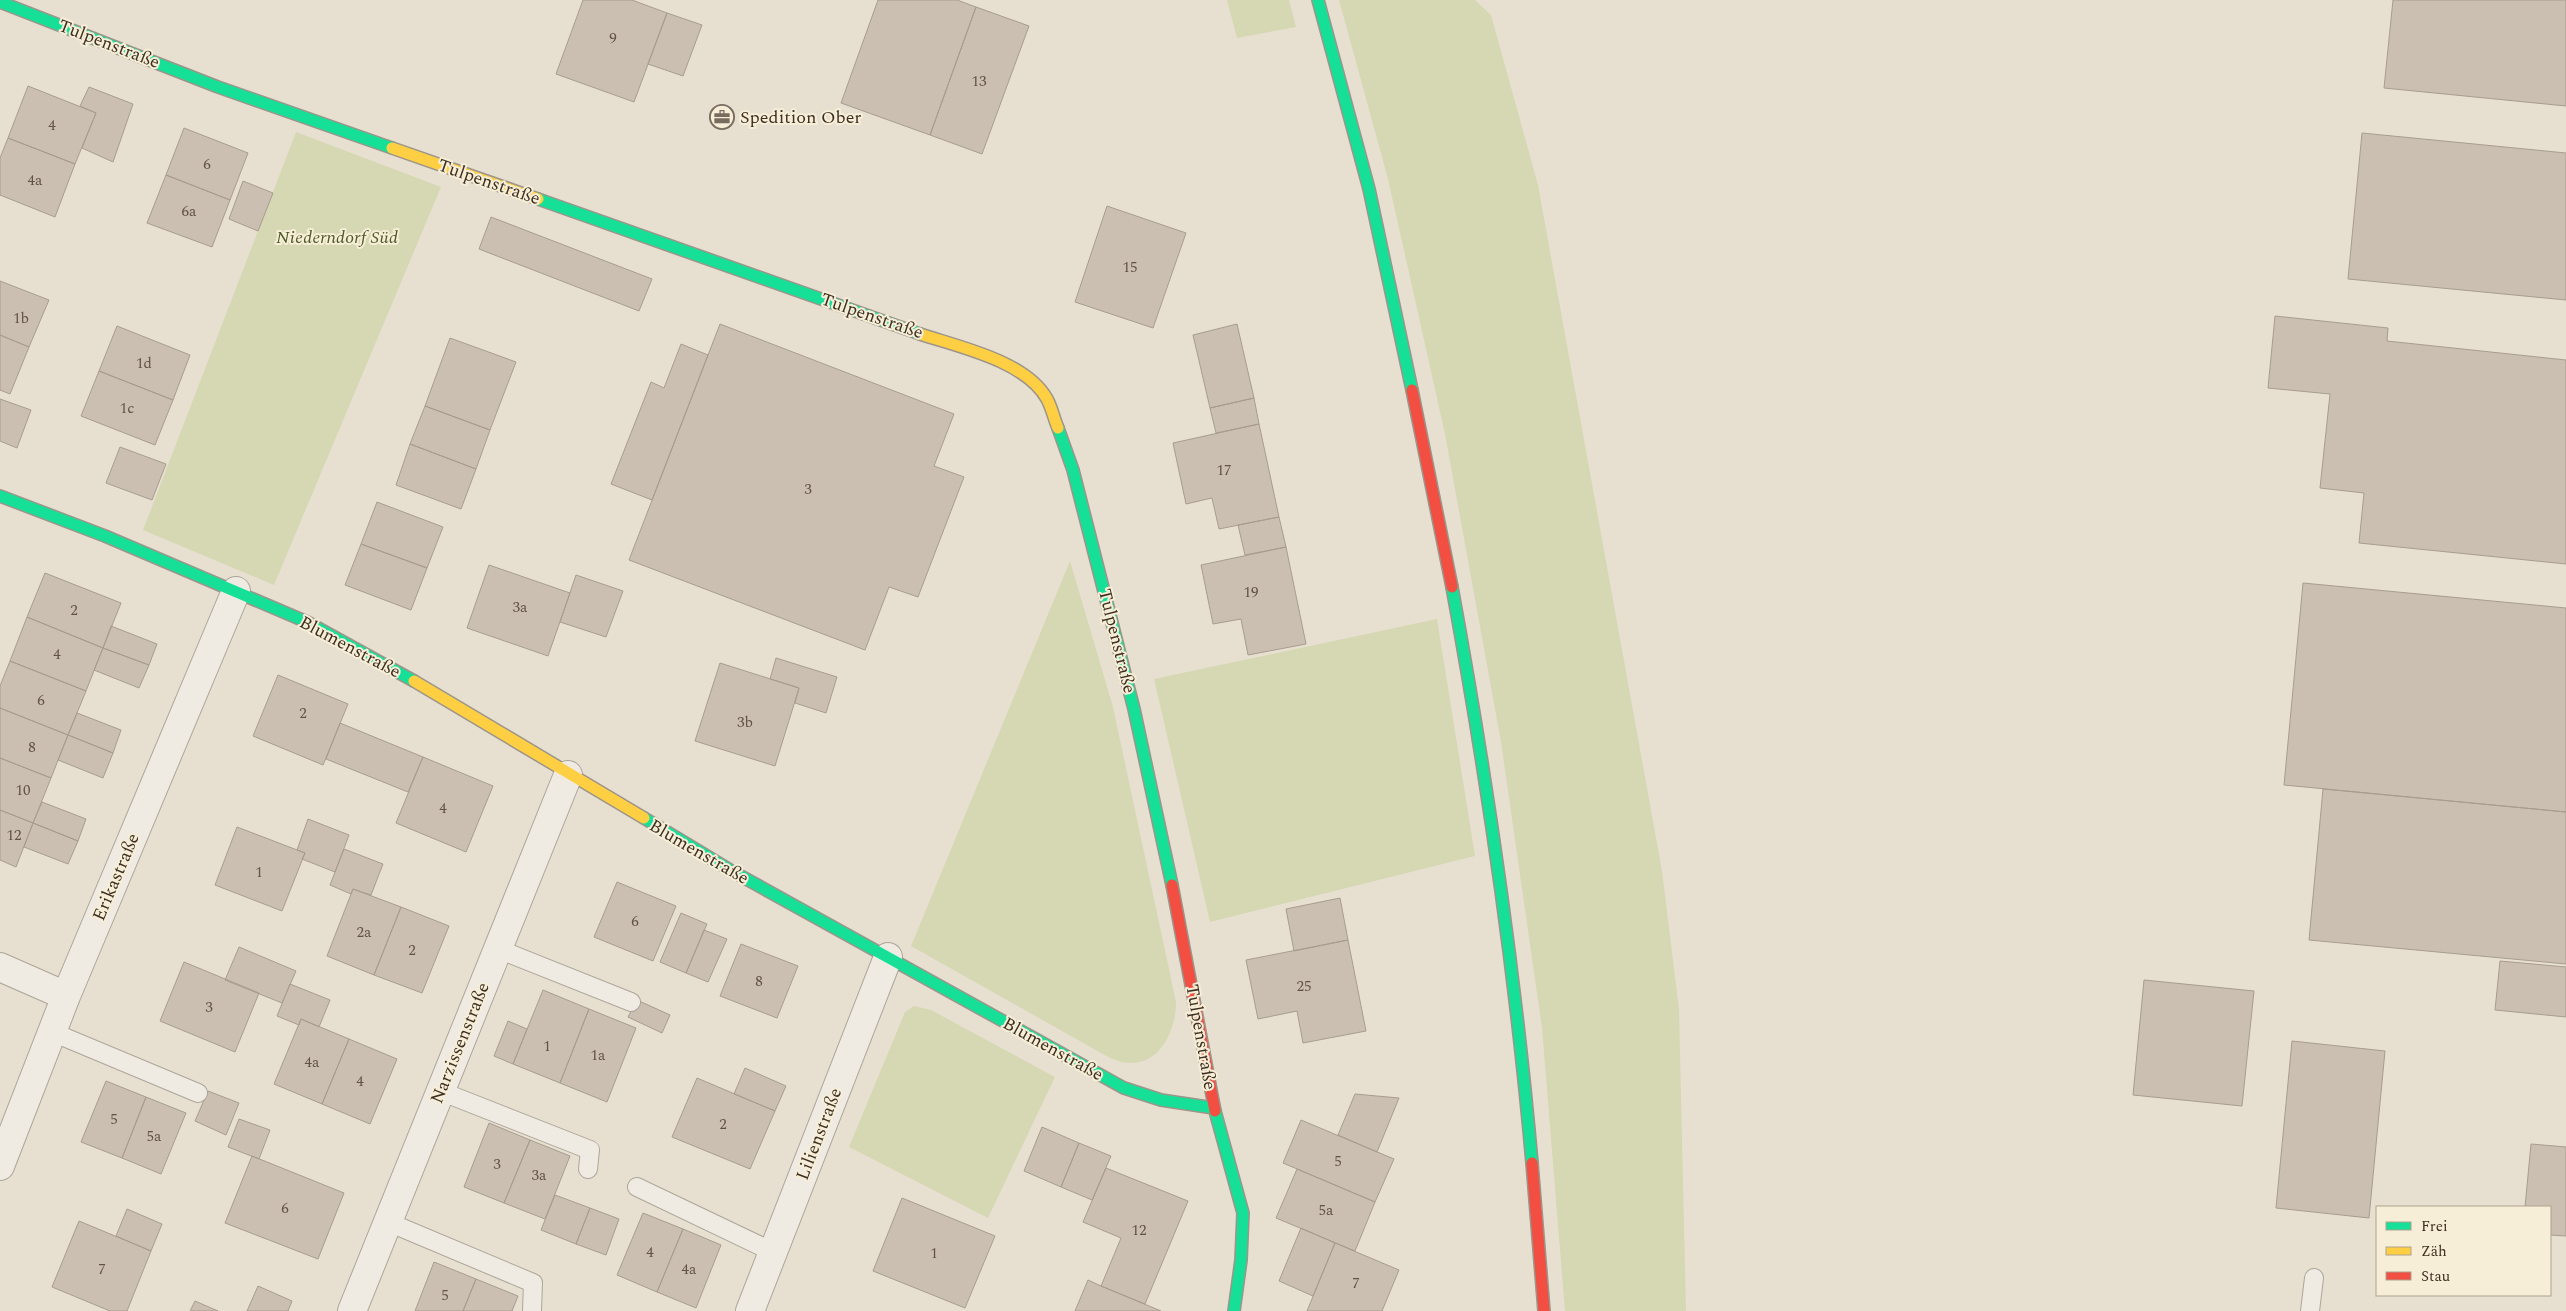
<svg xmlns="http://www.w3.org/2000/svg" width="2566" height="1311" font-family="Spectral,serif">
<rect width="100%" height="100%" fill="#e7e0d1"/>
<path fill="#d6d7b3" d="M1227,0H1289L1296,27L1237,38Z
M1339,0H1475L1491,15L1538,185L1662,871L1679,1009L1686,1311H1565L1542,1028L1501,742L1445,434L1388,179Z
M296,132L441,187L274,585L143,530Z
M1070,561L1113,707L1176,1002C1176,1028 1162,1064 1129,1063C1123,1063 1116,1060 1110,1058L911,946Z
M1437,619L1475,856L1210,922L1154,679Z
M914,1006L931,1010L1055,1077L988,1218L849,1147L905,1012Z"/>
<path fill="#cbbfb2" stroke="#a89c90" d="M583,0H632L667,13L634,102L556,74Z
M878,0H957L976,7L930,135L841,103Z
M2393,0H2566V106L2384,88Z
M976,7L1029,26L982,154L930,135Z
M667,13L702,25L683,76L648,64Z
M28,86L96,113L75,164L8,138Z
M89,87L133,104L113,162L82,148L96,113L80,106Z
M184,128L248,153L230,200L166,175Z
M2362,133L2566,153V300L2348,279Z
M8,138L75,164L55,217L0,195V158Z
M166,175L230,200L212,247L147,223Z
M243,181L273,193L258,231L229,219Z
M1107,206L1186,233L1153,328L1075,302Z
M491,217L652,279L639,311L479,249Z
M0,281L49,300L29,347L0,335Z
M2275,316L2388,328L2387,341L2566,360V564L2359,543L2364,493L2320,488L2330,394L2268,388Z
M720,324L954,414L934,466L964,477L918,597L889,587L865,650L629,560Z
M1237,324L1254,398L1210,408L1193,335Z
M117,326L190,355L173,400L99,371Z
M0,335L29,347L10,394L0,390Z
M450,338L516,362L490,430L425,406Z
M681,344L708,355L652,500L611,484L651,382L664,388Z
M99,371L173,400L155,445L81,416Z
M1254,398L1259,424L1216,433L1210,408Z
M0,399L31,410L17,448L0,441Z
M425,406L490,430L476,469L410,444Z
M1259,424L1279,517L1219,529L1212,498L1186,504L1173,443Z
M410,444L476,469L461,509L396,485Z
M120,447L166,464L152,500L106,483Z
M377,502L443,527L427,568L361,544Z
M1279,517L1286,547L1245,555L1238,525Z
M361,544L427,568L411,610L345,585Z
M1286,547L1306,644L1248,655L1241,619L1213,624L1201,565Z
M489,565L570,593L548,656L467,628Z
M45,573L121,603L103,648L27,617Z
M576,575L623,591L606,637L560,622Z
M2303,583L2566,608V812L2284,785Z
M27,617L103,648L86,691L10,661Z
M111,626L157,644L149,665L103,648Z
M103,648L149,665L139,688L94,670Z
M776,658L837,677L826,713L795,703L799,688L770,679Z
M10,661L86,691L68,735L0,708V686Z
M720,663L799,688L775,766L695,741Z
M278,675L348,704L323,765L253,736Z
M0,708L68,735L51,778L0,758Z
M77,713L121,730L113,753L68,735Z
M340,723L423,757L408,792L326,759Z
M68,735L113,753L103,778L58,760Z
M423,757L493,786L466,852L396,823Z
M0,758L51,778L33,823L0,810Z
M2323,789L2566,812V964L2309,940Z
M42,802L86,819L78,841L33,823Z
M0,810L33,823L16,867L0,860Z
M308,819L349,835L335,872L302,859L305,853L297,850Z
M33,823L78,841L68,864L24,847Z
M237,827L305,853L282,911L215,885Z
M344,849L383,864L371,895L353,889L351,894L330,885Z
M617,882L676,906L653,961L594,937Z
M353,889L401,907L374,975L327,956Z
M1340,898L1348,940L1294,951L1286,909Z
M401,907L449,926L422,993L374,975Z
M681,913L707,924L686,973L660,962Z
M704,930L727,939L708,982L686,973Z
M1348,940L1366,1031L1303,1043L1297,1011L1258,1019L1246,960Z
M741,944L798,966L777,1018L720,996Z
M239,947L296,971L282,1003L225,980Z
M2500,961L2566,967V1017L2495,1010Z
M184,962L259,993L235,1052L160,1021Z
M2144,980L2254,991L2242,1106L2133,1095Z
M290,984L330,1000L319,1027L301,1019L299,1025L277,1016Z
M543,990L589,1009L560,1083L513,1064Z
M637,1000L670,1015L662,1033L628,1017Z
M589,1009L636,1028L607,1102L560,1083Z
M301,1019L349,1039L322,1104L274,1084Z
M508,1021L527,1029L513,1064L494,1056Z
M349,1039L397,1059L370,1124L322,1104Z
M2292,1041L2385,1051L2369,1218L2276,1208Z
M745,1068L786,1086L775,1111L734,1094Z
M697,1078L775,1111L750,1169L672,1137Z
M106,1081L146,1097L122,1158L81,1142Z
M208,1091L239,1103L226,1135L195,1121Z
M1355,1094L1399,1098L1377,1152L1338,1135Z
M146,1097L186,1113L161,1174L122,1158Z
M239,1119L270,1130L259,1159L228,1147Z
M1301,1120L1394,1159L1375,1202L1283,1163Z
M489,1123L530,1140L504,1203L464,1187Z
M1042,1127L1079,1143L1061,1187L1024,1171Z
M530,1140L570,1156L545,1219L504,1203Z
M1079,1143L1111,1156L1092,1200L1061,1187Z
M2531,1144L2566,1147V1236L2550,1235V1207H2525Z
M252,1156L344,1193L318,1259L225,1223Z
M1106,1168L1188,1201L1145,1304L1101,1286L1121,1238L1083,1222Z
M1297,1169L1375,1202L1355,1251L1276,1218Z
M555,1195L590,1208L576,1244L541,1230Z
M902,1198L995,1236L965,1308L873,1271Z
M590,1208L619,1219L606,1255L576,1244Z
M127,1209L162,1224L151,1251L116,1236Z
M643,1213L683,1229L657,1292L617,1275Z
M79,1221L151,1251L127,1311H110L52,1287Z
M1301,1228L1335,1243L1313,1296L1279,1281Z
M683,1229L721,1245L696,1308L657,1292Z
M1335,1243L1399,1270L1382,1311H1307Z
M434,1262L476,1279L463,1311H415Z
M476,1279L518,1296L512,1311H463Z
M1088,1280L1101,1286L1161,1311H1075Z
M258,1286L292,1301L288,1311H247Z
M195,1301L218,1311H190Z"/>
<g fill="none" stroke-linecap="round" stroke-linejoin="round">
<defs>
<path id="lane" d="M498,949L631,1002
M52,1032L198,1093
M440,1091L590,1150L588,1169
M637,1187L773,1252
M388,1222L533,1283L532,1310
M2310,1311L2314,1278"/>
<path id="street" d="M0,967L66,996
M0,1166L66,996L236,591
M352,1311L568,775
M750,1311L888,957"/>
<path id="fast" d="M1318,0L1369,189L1412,390
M0,2L218,87L392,148
M538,199L920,334
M1058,428L1073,470L1134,709L1172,885
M0,496L105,536L307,622L414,681
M1452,587C1487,778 1515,970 1532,1163
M644,818L730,870L1124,1088L1161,1100L1214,1108
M1215,1111L1243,1213L1241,1260L1234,1311"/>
<path id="slow" d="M392,148L538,199
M920,334C959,347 1026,361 1047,399C1052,408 1054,419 1058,428
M414,681L644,818"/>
<path id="jam" d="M1412,390L1452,587
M1172,885L1215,1111
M1532,1163L1544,1311"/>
</defs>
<use href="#lane" stroke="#ada599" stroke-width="20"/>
<use href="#street" stroke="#ada599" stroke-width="30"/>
<use href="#fast" stroke="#9c958a" stroke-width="14"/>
<use href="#slow" stroke="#9c958a" stroke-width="14"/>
<use href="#jam" stroke="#9c958a" stroke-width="14"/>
<use href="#lane" stroke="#efebe3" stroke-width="18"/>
<use href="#street" stroke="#efebe3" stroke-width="28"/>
<use href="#fast" stroke="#16e098" stroke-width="11"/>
<use href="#slow" stroke="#ffcf43" stroke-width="11"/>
<use href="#jam" stroke="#f24e42" stroke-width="11"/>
</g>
<defs>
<symbol id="office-ring" viewBox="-11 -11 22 22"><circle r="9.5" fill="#f7eed8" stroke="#786c5e" stroke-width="1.5"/><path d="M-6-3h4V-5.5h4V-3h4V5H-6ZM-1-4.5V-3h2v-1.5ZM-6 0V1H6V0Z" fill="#786c5e"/></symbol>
</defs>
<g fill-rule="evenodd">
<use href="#office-ring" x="708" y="103" width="28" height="28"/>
</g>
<g text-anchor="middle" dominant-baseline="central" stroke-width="4" stroke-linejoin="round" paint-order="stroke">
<g font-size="15" fill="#605244">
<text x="613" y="38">9</text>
<text x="979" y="81">13</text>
<text x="52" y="125">4</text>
<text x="207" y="164">6</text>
<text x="35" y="180">4a</text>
<text x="189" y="211">6a</text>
<text x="1130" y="267">15</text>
<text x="21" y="318">1b</text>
<text x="144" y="363">1d</text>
<text x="127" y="408">1c</text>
<text x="1224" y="470">17</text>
<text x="808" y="489">3</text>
<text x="1251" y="592">19</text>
<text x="520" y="607">3a</text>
<text x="74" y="610">2</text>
<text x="57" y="654">4</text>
<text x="41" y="700">6</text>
<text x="303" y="713">2</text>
<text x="745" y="722">3b</text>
<text x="32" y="747">8</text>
<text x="23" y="790">10</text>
<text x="443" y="808">4</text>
<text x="14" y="835">12</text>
<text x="259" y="872">1</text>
<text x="635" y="921">6</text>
<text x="364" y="932">2a</text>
<text x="412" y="950">2</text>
<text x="759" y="981">8</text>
<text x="1304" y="986">25</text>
<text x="209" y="1007">3</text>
<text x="547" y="1046">1</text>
<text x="598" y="1055">1a</text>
<text x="312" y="1062">4a</text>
<text x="360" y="1081">4</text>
<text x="114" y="1119">5</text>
<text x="723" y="1124">2</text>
<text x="154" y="1136">5a</text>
<text x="1338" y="1161">5</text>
<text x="497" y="1164">3</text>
<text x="539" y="1175">3a</text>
<text x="285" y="1208">6</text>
<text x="1326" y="1210">5a</text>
<text x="1139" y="1230">12</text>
<text x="650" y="1252">4</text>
<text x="934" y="1253">1</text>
<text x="102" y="1269">7</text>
<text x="689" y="1269">4a</text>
<text x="1356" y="1283">7</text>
<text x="445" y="1295">5</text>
</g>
<g font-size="18" fill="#3d2e20" stroke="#f7eed8">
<text transform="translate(109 44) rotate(21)">Tulpenstraße</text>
<text transform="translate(489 182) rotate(19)">Tulpenstraße</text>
<text transform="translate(872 316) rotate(19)">Tulpenstraße</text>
<text transform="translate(1117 641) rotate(76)">Tulpenstraße</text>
<text transform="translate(350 647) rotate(28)">Blumenstraße</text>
<text transform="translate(699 852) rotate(30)">Blumenstraße</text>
<text transform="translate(116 877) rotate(-67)">Erikastraße</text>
<text transform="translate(1201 1037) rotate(80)">Tulpenstraße</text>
<text transform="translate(460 1043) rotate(-68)">Narzissenstraße</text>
<text transform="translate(1053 1049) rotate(29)">Blumenstraße</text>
<text transform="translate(819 1134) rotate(-69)">Lilienstraße</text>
</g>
<g font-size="18" fill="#3d2e20" stroke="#f7eed8" text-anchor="start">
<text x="740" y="117">Spedition Ober</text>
</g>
<g font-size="18" font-style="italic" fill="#4d5a26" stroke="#f7eed8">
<text x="337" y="237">Niederndorf Süd</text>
</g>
</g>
<rect x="2376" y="1206" width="175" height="90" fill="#f7eed8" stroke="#ada18e"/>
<rect x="2386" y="1222" width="25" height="8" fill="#16e098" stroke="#ada18e"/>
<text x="2421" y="1231" font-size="15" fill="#3d2e20">Frei</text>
<rect x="2386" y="1247" width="25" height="8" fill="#ffcf43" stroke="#ada18e"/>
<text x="2421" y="1256" font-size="15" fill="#3d2e20">Zäh</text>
<rect x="2386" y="1272" width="25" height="8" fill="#f24e42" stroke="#ada18e"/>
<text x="2421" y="1281" font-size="15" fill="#3d2e20">Stau</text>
</svg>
